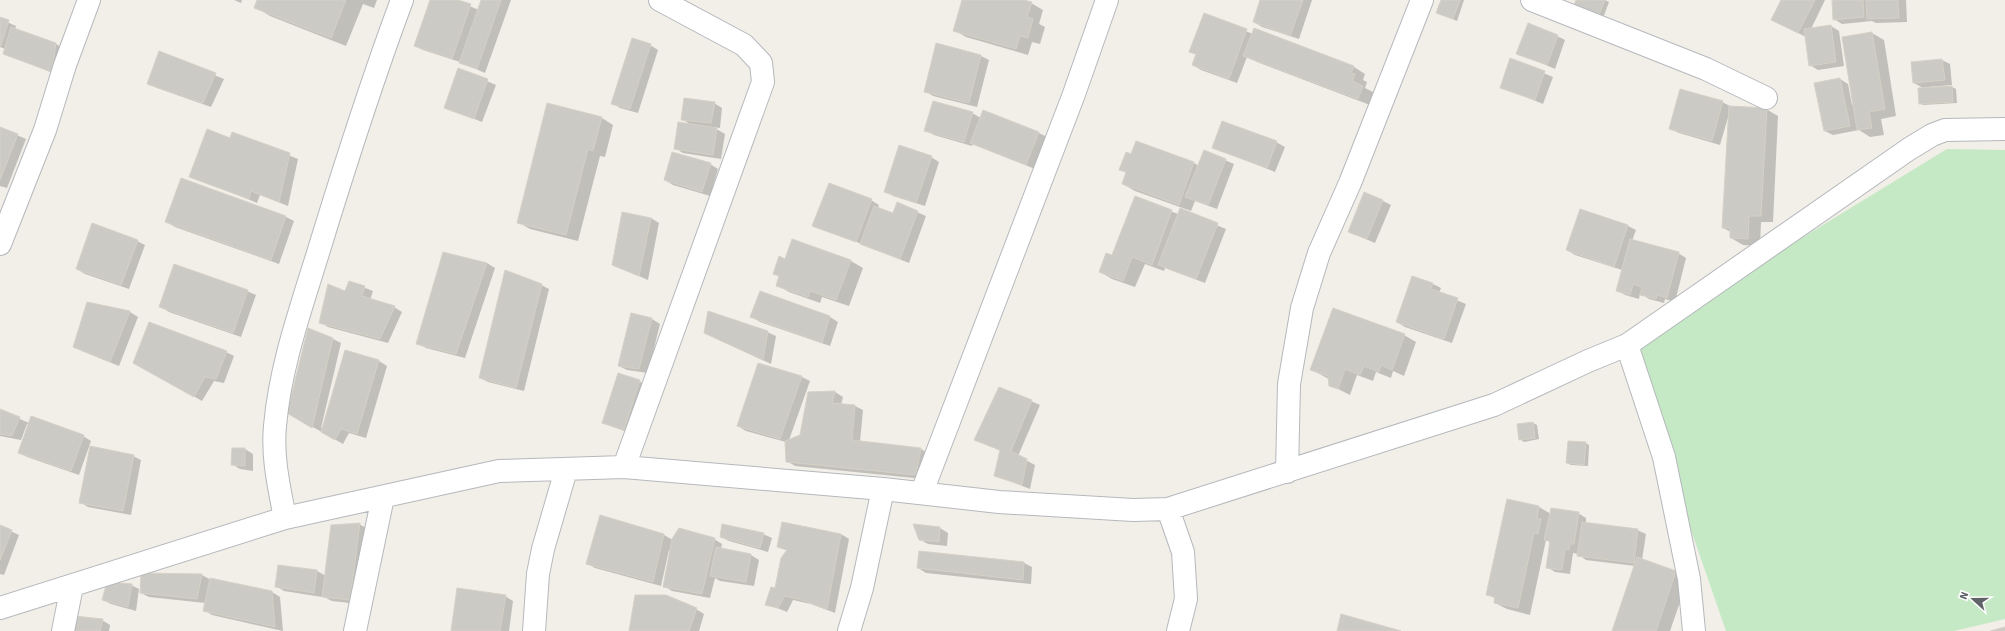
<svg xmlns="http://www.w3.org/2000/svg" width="2005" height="631" font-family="'Source Sans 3',sans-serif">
<rect width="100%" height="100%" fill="#f1efe8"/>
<path fill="#c5e8c5" d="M1947,149L2005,150V619L1954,631H1726L1627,345Z"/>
<path fill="#0003" d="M234,0H242L241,3Z
M258,0H377L374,8L363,4L346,46L270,16L255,7Z
M431,0H455L479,10L482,0H511L485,73L460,62L423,50L415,46Z
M963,0H1021L1031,3L1043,10L1039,24L1045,27L1040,44L1032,42L1028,55L966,37L954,30Z
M1262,0H1312L1299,39L1262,27L1254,22Z
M1442,0H1464L1457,21L1438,13Z
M1577,0H1605L1609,2L1603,18Z
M1782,0H1825L1811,29L1831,26L1839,31L1844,66L1818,70L1810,65L1806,37L1780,24Z
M1833,0H1906L1907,22L1876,23L1872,21L1842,24L1834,19Z
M1204,15L1253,34L1254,30L1354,67L1365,74L1363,80L1367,82L1365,88L1375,93L1370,105L1257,62L1247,57L1237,83L1201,70L1193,65L1197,55L1190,52Z
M0,19L16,26L15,30L56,44L64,49L60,76L4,53L5,49L0,47Z
M1872,33L1884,40L1896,116L1881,119L1884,135L1870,137L1859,130L1833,135L1825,131L1840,79L1848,84L1852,105L1854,104Z
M1557,36L1565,40L1555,69L1518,53Z
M937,44L981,56L989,60L977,107L933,96L925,91Z
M650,45L658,50L638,113L620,108L612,103Z
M159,53L224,79L211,107L157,88L148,83Z
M1511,60L1553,77L1543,104L1501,87Z
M1942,60L1950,64L1952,85L1928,87V89L1952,87L1956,89L1957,103L1923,105L1920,103L1925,89L1914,83L1913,62Z
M459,69L496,85L482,122L445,107Z
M1722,102L1730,106L1766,109L1778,116L1773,222H1761L1760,246L1743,245L1731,238V232L1723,228L1729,114L1720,145L1679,133L1670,129Z
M714,103L722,108L720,128L713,127L725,134L721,159L683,153L675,148L693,126L682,119Z
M972,113L981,118L1039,133L1047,137L1035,169L973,144L972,146L934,135L926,130Z
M602,118L613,125L605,157L600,156L578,241L530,229L518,222Z
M0,128L26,139L7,188L0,186Z
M233,133L298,159L288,206L260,195L257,203L191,176L231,139Z
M1276,142L1285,147L1275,172L1214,148Z
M1204,151L1234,164L1217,209L1195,201L1191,211L1135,191L1123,184L1127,173L1121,169L1132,155L1194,163L1199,166Z
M931,157L939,162L925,206L893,196L885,191Z
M710,164L718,169L710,196L673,185L665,180Z
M182,179L286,217L294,221L279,264L175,227L167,222Z
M1135,197L1178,214L1180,210L1226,229L1205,283L1165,268L1164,271L1145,264L1135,287L1112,279L1100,272L1113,257Z
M871,200L879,205L878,208L894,214L898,204L926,216L909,263L814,225Z
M1383,201L1391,205L1375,243L1349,232Z
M1580,210L1628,226L1636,230L1632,241L1678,253L1686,258L1675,302L1665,299L1664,303L1649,299L1640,293L1639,299L1625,295L1617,290L1622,270L1575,255L1567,250Z
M651,218L659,223L648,280L613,265Z
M137,241L145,245L129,289L85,274L77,269Z
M444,254L487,263L495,268L465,358L426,348L417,343Z
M851,261L863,268L849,306L822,297L820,303L789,292L777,285L780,277L774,273Z
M350,282L373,291L370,300L394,307L402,312L388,343L328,327L320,322L346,292Z
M1433,284L1441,288L1439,293L1466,304L1452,343L1405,327L1397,322Z
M541,285L549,289L524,391L488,382L480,378Z
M247,291L256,295L241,337L169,312L161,307Z
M761,293L830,317L838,322L830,346L760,322L752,317Z
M88,303L130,312L138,317L119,366L82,351Z
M652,319L660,324L648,373L627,370L619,366Z
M767,332L776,336L771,364L713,337Z
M1404,335L1416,342L1404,376L1393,371L1391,378L1376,372L1373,381L1357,375L1350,395L1330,385L1329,379L1312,370Z
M333,339L341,343L321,428H323L346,351L379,361L387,366L366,438L349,433L343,444L288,413Z
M226,352L234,356L224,383L214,381L202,401L134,362Z
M759,364L802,377L810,381L789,440L801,435L809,393L835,392L843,397L841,405L855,406L863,410L860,442L921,449L929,454L924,479L795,466L787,461L786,442L746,431L738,426Z
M639,381L647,386L632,434L603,423Z
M1031,401L1040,405L1018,456L1035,465L1030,489L995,475L1001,451L976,440Z
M0,410L29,423L83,436L91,441L79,475L27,457L19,452L29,425L27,424L21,440L0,436Z
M1533,423L1537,425L1539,439L1524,442L1520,439Z
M1585,443L1589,445L1588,466L1571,465L1567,463Z
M245,449L253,454V471L240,469L232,464Z
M133,456L141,460L131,515L88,507L80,502Z
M1508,500L1539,507L1551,514L1578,513L1586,518V523L1637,530L1646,534L1642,560L1676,572L1688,579L1670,631H1613L1635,566L1586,560L1578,554L1573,553L1570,574L1555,572L1547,567L1551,543L1546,540L1530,615L1507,609L1495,603L1496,599L1487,594Z
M601,517L664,535L673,540L714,539L722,544L721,549L751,555L759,560L754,586L720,581L715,578L710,598L672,591L664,586L671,551L669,550L661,586L595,568L587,563Z
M359,524L368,529L358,604L332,601L322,596V597L284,591L276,586L279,566L317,571L326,576Z
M0,526L19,535L4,575L0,574Z
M914,526L940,528L948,533L947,546L928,544L919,539Z
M763,534L772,538L768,552L729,541L721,537Z
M841,534L849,539L835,613L811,604L793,600L787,612L767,604L776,589L787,551L779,546Z
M1024,563L1032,567L1031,584L926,573L918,568Z
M202,575L211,580L272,592L280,597L283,631L212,615L204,610L205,603L149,597L141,593Z
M131,585L139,589L136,611L111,604L103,600Z
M505,596L513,601L509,631H452Z
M696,609L704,614L699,631H630Z
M102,620L110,625L109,631H73Z"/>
<path fill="#cccac5" stroke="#d6d1c6" d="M257,0H346L331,38L254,8Z
M430,0H458L471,4L452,59L414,46Z
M481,0H501L477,69L459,63Z
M962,0H1024L1032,2L1027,17L1033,19L1028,38L1020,36L1016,49L953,31Z
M1260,0H1303L1290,36L1253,22Z
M1441,0H1460L1453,19L1436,13Z
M1576,0H1605L1598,17L1573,7Z
M1781,0H1815L1798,33L1771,20Z
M1832,0H1863L1864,17L1833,20Z
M1866,0H1898L1899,18L1867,19Z
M1204,13L1247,29L1229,79L1192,65L1196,54L1189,52Z
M0,17L9,20L1,46H0Z
M1528,23L1558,35L1547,65L1516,54Z
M1831,25L1836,62L1809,66L1804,29Z
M11,27L56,43L52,72L3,54Z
M1254,28L1354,66L1351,73L1355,74L1352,81L1363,86L1358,99L1243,56Z
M1872,32L1885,109L1869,112L1872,128L1857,130L1842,37Z
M632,38L651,44L630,109L611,104Z
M936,43L981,55L969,103L924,92Z
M159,51L216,73L203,103L147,84Z
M1510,58L1545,71L1535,100L1500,88Z
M1942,59L1945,80L1913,83L1911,62Z
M458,68L488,79L474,119L444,108Z
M1840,78L1850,126L1824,131L1814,83Z
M1952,86L1953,102L1919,104L1918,88Z
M1680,89L1723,101L1712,141L1669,129Z
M684,98L715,102L711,123L681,120Z
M933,101L973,112L964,142L924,131Z
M547,103L602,117L593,151L588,149L566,235L517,223Z
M1729,106L1767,108L1761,216H1749L1748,239L1730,238V228H1722Z
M983,110L1039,132L1026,165L970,143Z
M1222,121L1277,141L1267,168L1212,148Z
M678,122L717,128L713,155L674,149Z
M0,127L18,134L0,180Z
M207,129L230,138L232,132L290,153L279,202L251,191L249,199L189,177Z
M1136,141L1194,162L1179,205L1122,184L1126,172L1119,170L1126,152L1131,154Z
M899,145L932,156L916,203L884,192Z
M1204,150L1226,159L1208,205L1185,197Z
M672,152L711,163L702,192L664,180Z
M181,178L286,216L271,260L165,222Z
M829,183L872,199L856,242L812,226Z
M1364,192L1383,200L1367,239L1348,232Z
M1135,196L1172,210L1152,265L1132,257L1123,281L1099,272L1106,253L1112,255Z
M897,202L918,211L900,259L860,244L874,206L893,213Z
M1180,208L1218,223L1196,279L1158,265Z
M1580,209L1628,225L1614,267L1566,250Z
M622,212L651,218L639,276L612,265Z
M92,223L138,240L121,285L76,269Z
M792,239L851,260L836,300L810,291L808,297L776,286L779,276L773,274L779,256L785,259Z
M1630,239L1679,252L1667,298L1657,295L1656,299L1640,295L1642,287L1633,284L1630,295L1616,291Z
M443,252L487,263L456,354L416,344Z
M174,264L248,290L233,333L159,307Z
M505,270L542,284L516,388L479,378Z
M1412,276L1433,283L1431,289L1458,298L1444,339L1396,322Z
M349,281L365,286L362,296L395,306L380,339L319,323L328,284L345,291Z
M760,291L830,316L822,343L750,317Z
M87,302L130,311L110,362L73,347Z
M1333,308L1405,334L1392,370L1381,365L1379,372L1364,366L1360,375L1345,369L1338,389L1329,386L1328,376L1310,370Z
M708,311L768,331L763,360L704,333Z
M631,313L652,318L639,369L618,366Z
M149,322L227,351L216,379L205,377L194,397L133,363Z
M308,328L333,338L312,428L287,413Z
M345,350L379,360L357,434L341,429L335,440L321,432Z
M758,363L802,376L780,439L737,426Z
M618,373L640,380L624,430L602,423Z
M999,387L1032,400L1011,451L1027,459L1022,485L994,476L1000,450L974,440Z
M835,391L832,403L855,405L852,440L921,448L916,475L786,462L785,441L800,435L808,392Z
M0,409L20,417L12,436L0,434Z
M31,416L84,435L71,471L18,453Z
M1533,422L1535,438L1519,440L1517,424Z
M1568,441L1586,442L1584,465L1566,463Z
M90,446L134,455L123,511L79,503Z
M232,448H245V466L231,465Z
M1507,499L1539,506L1537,518L1541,519L1538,534L1534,533L1518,608L1494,603L1495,597L1486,595Z
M1551,508L1579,512L1574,544H1570L1569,550L1565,549L1562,570L1546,568L1550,541L1544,540Z
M600,515L664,534L653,582L586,564Z
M782,522L841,534L827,609L802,600L785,596L778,608L765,605L771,587L775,588L781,558L787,550L777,547Z
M1582,522L1638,529L1634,563L1577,556Z
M360,523L350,600L322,597L331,525Z
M722,524L764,533L760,548L720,537Z
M913,524L940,527L939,542L919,540Z
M0,525L12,530L0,560Z
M679,528L715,538L702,594L663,587L672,539Z
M716,547L751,554L746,582L710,576Z
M919,551L1024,562L1023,580L917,568Z
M1637,557L1676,571L1656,631H1612Z
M278,565L317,570L314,593L275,587Z
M141,573L202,574L197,599L140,593Z
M210,578L272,591L275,627L203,611Z
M107,582L132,584L128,607L102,600Z
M457,588L506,595L500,631H451Z
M635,595H666L697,608L689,631H629Z
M1341,614L1401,631H1337Z
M74,616L103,619L100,631H72Z
M2005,627V631H1990Z"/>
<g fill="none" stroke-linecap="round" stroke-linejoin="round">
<defs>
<path id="minor" d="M1532,0L1706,69L1766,98
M0,244L45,130L65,65L89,0
M1627,345L1664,457L1689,579L1694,631
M624,467L763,82L761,63L744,45L660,0
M1287,472L1289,384L1302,308L1319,253L1350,183L1422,0
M922,492L1074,94L1107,0
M1168,509L1183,552L1186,599L1178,631
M285,518C279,487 272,457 275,426C280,367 301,308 318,253C344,168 371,83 402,0
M0,608L285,518L499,471L624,467L883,489L999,502L1133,510L1168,509L1494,405L1588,361L1627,345L1909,149L1932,135L1945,130L2005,129
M63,631L72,586
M355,631L383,497
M534,631L538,574L543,549L566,470
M849,631L862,588L883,489"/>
</defs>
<use href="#minor" stroke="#b5b8bc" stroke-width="24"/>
<use href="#minor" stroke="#fff" stroke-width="22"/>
</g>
<g transform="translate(1973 599) rotate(291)" stroke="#ffffff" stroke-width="3" paint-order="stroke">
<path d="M0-3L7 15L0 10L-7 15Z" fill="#5f6368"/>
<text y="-6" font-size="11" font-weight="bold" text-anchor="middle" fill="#5f6368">N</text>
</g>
</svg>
